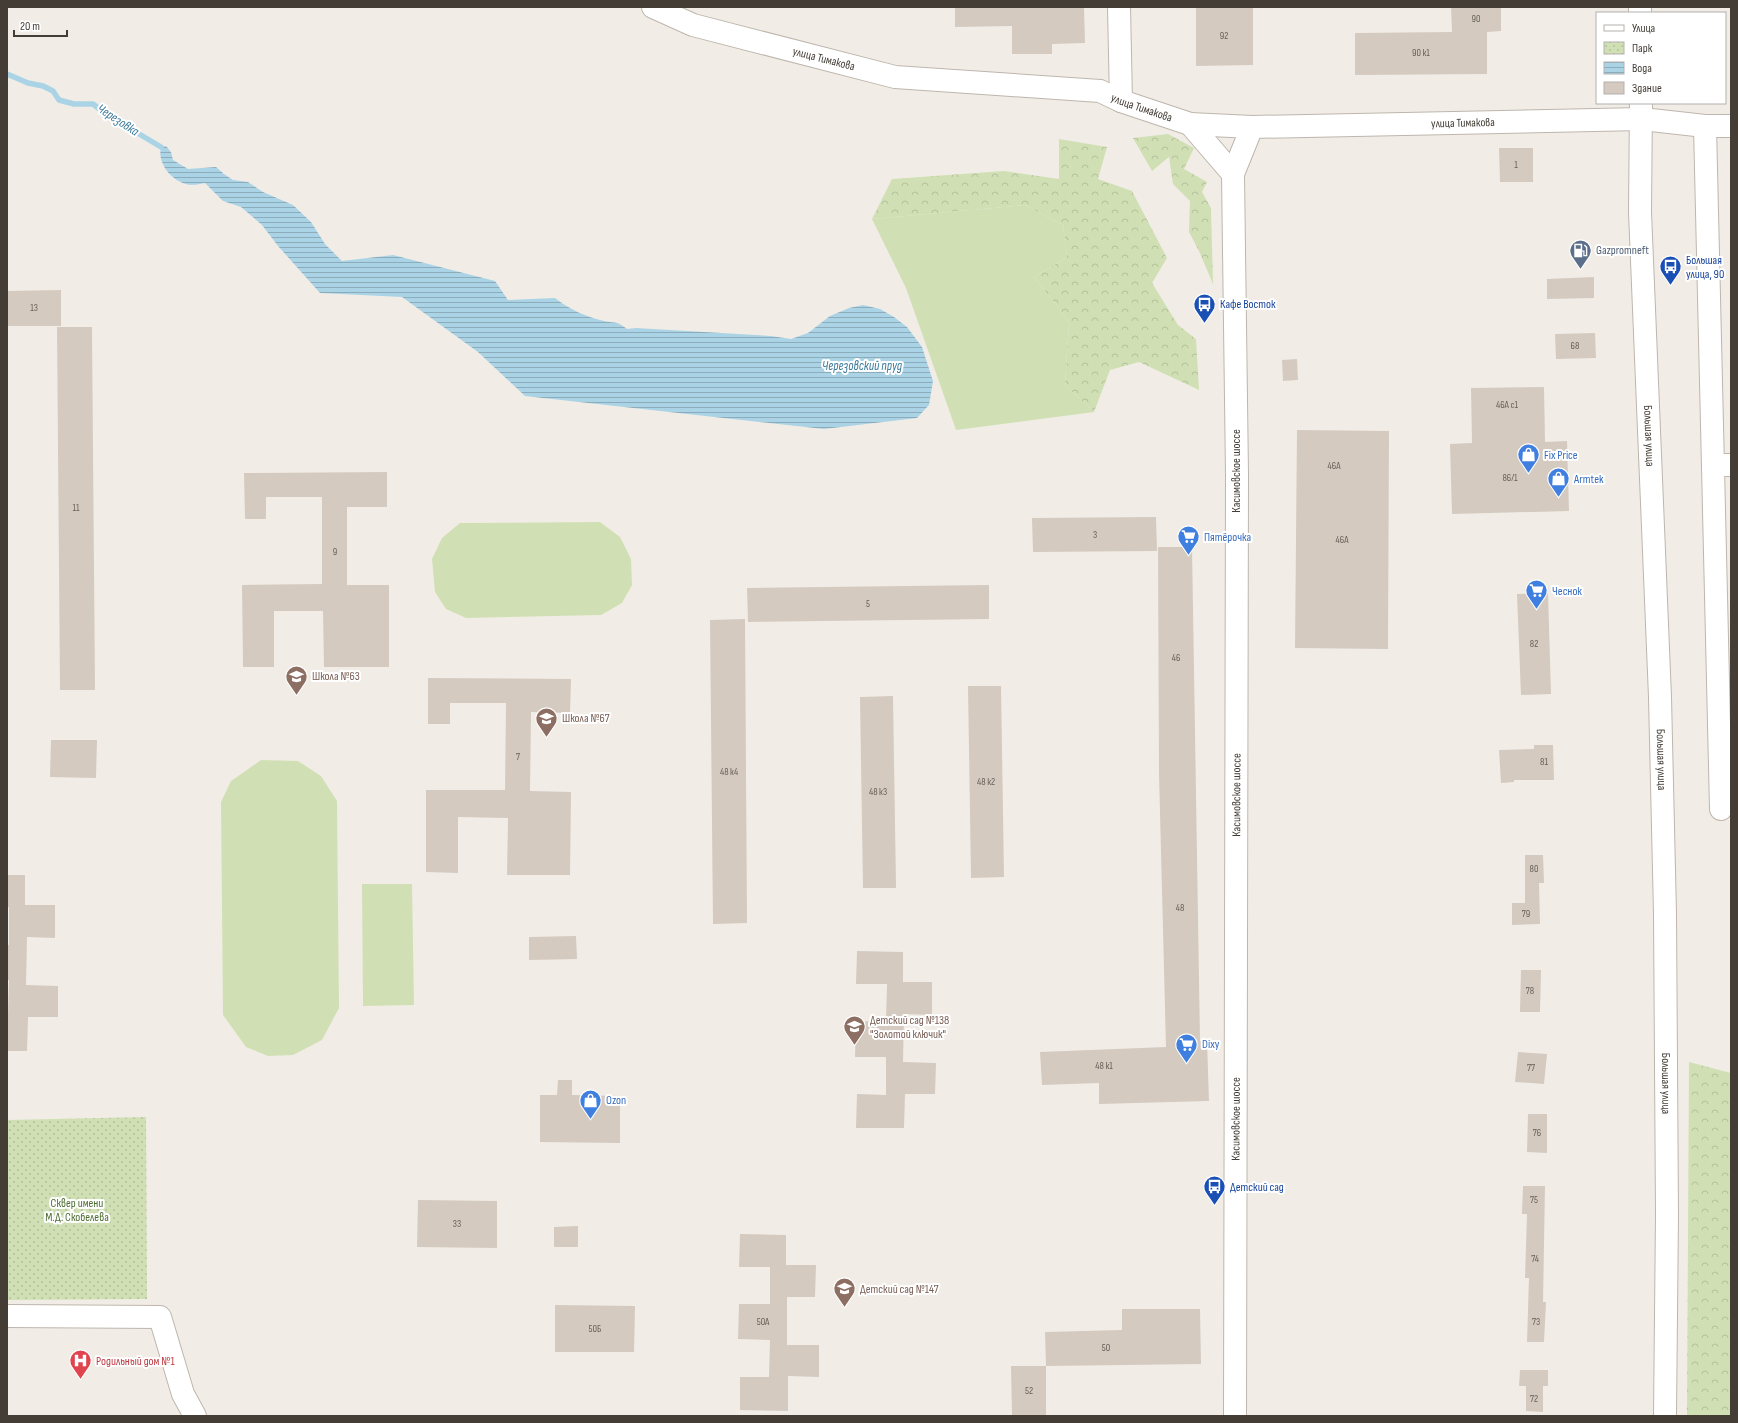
<svg xmlns="http://www.w3.org/2000/svg" width="1738" height="1423" font-family="'Sofia Sans Condensed',sans-serif">
<defs>
<pattern id="forest-crowns" width="20" height="18" patternUnits="userSpaceOnUse"><rect width="20" height="18" fill="#d0e0b4"/><path d="M2 6a3 3 0 1 1 6 0M12 15a3 3 0 1 1 6 0" fill="none" stroke="#b4c19b"/></pattern>
<pattern id="park-dots" width="8" height="8" patternUnits="userSpaceOnUse"><rect width="8" height="8" fill="#d0e0b4"/><path d="M2 2h.1M6 6h.1" fill="none" stroke="#b4c19b" stroke-width="1.8" stroke-linecap="round"/></pattern>
<pattern id="water-rules" width="6" height="5" patternUnits="userSpaceOnUse"><rect width="6" height="5" fill="#aad3e6"/><path d="M0 2.5h6" fill="none" stroke="#8cacbb"/></pattern>
</defs>
<rect width="100%" height="100%" fill="#f1ede6"/>
<path fill="#d0e0b4" d="M1025,205L1063,225L1067,257L1034,277L1069,322L1065,385L1094,412L956,430L906,288L872,219Z
M600,522L620,537L631,559L632,585L622,603L601,615L466,618L446,609L435,592L432,559L442,538L460,523Z
M261,760L298,761L321,776L337,801L339,1008L322,1040L293,1055L268,1056L246,1047L223,1015L221,802L231,781Z
M362,884H412L414,1005L363,1006Z"/>
<path fill="url(#forest-crowns)" d="M1168,134L1194,148L1184,169L1207,182L1202,192L1211,208L1213,284L1199,251L1189,232L1190,201L1173,184L1169,157L1152,171L1133,138Z
M1059,139L1107,147L1098,179L1132,191L1167,258L1152,283L1178,325L1196,339L1199,390L1139,362L1110,370L1094,412L1065,385L1069,322L1034,277L1067,257L1063,225L1025,205L872,219L892,179L1004,171L1059,179Z
M1689,1062L1731,1073V1416H1687Z"/>
<path fill="url(#park-dots)" d="M146,1117L147,1299L7,1300V1120Z"/>
<path fill="url(#water-rules)" d="M166,146L171,152L173,160L188,169L216,167L224,174L233,180L248,182L263,192L293,205L311,222L325,244L342,261L393,255L495,281L508,300L555,298C569,309 586,317 604,321C616,324 616,320 627,329L636,328L771,336L791,339L808,333L830,316L849,308L863,305L880,309L894,317L907,327L922,347L933,381L929,405L917,418L824,429L525,396L478,352L402,297L320,293L278,246L262,225L241,207L223,201L205,183C200,184 191,186 186,184C171,180 157,163 161,147Z"/>
<g fill="none" stroke-linecap="round" stroke-linejoin="round">
<path stroke="#aad3e6" stroke-width="5.5" d="M7,74L28,83L43,86L53,91L59,100L74,104H93L109,116L161,147"/>
</g>
<path fill="#d4cac0" d="M955,7H1084L1085,43L1052,44V54H1012V26L955,27Z
M1196,7H1253V65L1196,66Z
M1451,7H1501V31L1487,32V74L1355,75V33L1452,32Z
M1499,148H1533V182H1500Z
M1594,277V298L1547,299V279Z
M61,290V326H7V291Z
M57,327H92L95,690H60Z
M1595,333L1596,358L1556,359L1555,334Z
M1297,359L1298,380L1283,381L1282,360Z
M1544,387L1545,442L1567,441L1569,511L1452,514L1450,444L1472,443L1471,388Z
M1297,430L1389,431L1388,649L1295,648Z
M387,472V507H347V585H389V667H324L323,611H274V667H243L242,585L322,584V497H266V519H245L244,473Z
M1156,517L1157,551L1033,552L1032,518Z
M1158,547H1192L1200,1041H1207L1209,1101L1099,1104V1083L1042,1085L1040,1052L1166,1047L1159,774Z
M989,585V619L748,622L747,588Z
M1548,593L1551,694L1521,695L1517,594Z
M745,619L747,923L713,924L710,620Z
M428,678L571,679L570,713L531,712L530,791L571,792L570,875H507L508,818L458,817V873L426,872V790H505L506,703H450V724H428Z
M968,686H1001L1004,877L971,878Z
M893,696L896,888H863L860,697Z
M51,740H97L96,778L50,777Z
M1534,745H1553L1554,780H1514V782L1501,783L1499,750L1534,749Z
M1525,855H1543L1544,883H1539L1540,924L1512,925V903H1525Z
M7,875H25V905H55V938L27,937L26,985L58,986V1017H28L27,1051H7L9,980H7V945H9V907H7Z
M576,936L577,959L529,960V937Z
M857,951L903,952V982H932V1015L904,1014L903,1062L936,1063L935,1094H905L904,1128H856L857,1094L886,1095V1057H855L856,1021L886,1022L887,984H856Z
M1521,970H1541L1540,1012H1520Z
M1518,1052L1547,1054L1544,1084L1515,1082Z
M558,1080H572V1095L620,1096V1143L540,1142V1095H557Z
M1528,1114H1547V1153L1527,1152Z
M1523,1186H1545L1543,1302H1546L1544,1342H1527L1529,1278H1525L1527,1214H1522Z
M418,1200L497,1201V1248L417,1247Z
M578,1226V1247H554V1227Z
M740,1234L786,1235V1265H816L815,1297H787V1345H819V1377L788,1376V1411L740,1410V1377H769L770,1340L738,1339L739,1304H770V1267H739Z
M555,1305L635,1306L634,1352H555Z
M1122,1309H1200L1201,1364L1046,1366L1045,1332L1122,1330Z
M1011,1366H1046V1416H1012Z
M1520,1370H1548V1386H1543V1412L1526,1411V1386H1519Z"/>
<g fill="none" stroke-linecap="round" stroke-linejoin="round">
<defs>
<g id="minor">
<path id="s1" d="M653,7L693,25L895,77L1100,91L1121,101L1190,124L1252,127L1642,119L1705,126H1731"/>
<path d="M1119,7L1121,101"/>
<path d="M1640,7V13"/>
<path id="s2" d="M1641,103L1640,212L1660,697L1665,914L1667,1214L1665,1416"/>
<path d="M1190,124L1233,174"/>
<path d="M1705,126L1721,809"/>
<path d="M1713,465H1731"/>
<path d="M7,1316L160,1317L183,1394L195,1416"/>
<path id="s3" d="M1235,1416L1237,475L1233,174L1252,127"/>
</g>
</defs>
<use href="#minor" stroke="#beb6ad" stroke-width="24"/>
<use href="#minor" stroke="#fff" stroke-width="22"/>
</g>
<defs>
<symbol id="fuel-pin" viewBox="-11 -11 22 30"><path d="M0 17L-7.5 6A9.5 9.5 0 1 1 7.5 6Z" fill="#5c6f8a" stroke="#fff"/><path d="M-5.5-6h7V0h2V4h1.3V-2.5L3-4.5l.8-.8L6-3V5H2.5V1h-1V6h-7ZM-4.2-4.7v3.2H.2V-4.7Z" fill="#fff"/></symbol>
<symbol id="bus-pin" viewBox="-11 -11 22 30"><path d="M0 17L-7.5 6A9.5 9.5 0 1 1 7.5 6Z" fill="#1a4fb4" stroke="#fff"/><path d="M-5-6H5V4H4V6H2V4H-2V6H-4V4H-5ZM-3.5-4V0h7V-4ZM-3.5 1.2v1.5H-2V1.2ZM2 1.2v1.5H3.5V1.2Z" fill="#fff"/></symbol>
<symbol id="shop-pin" viewBox="-11 -11 22 30"><path d="M0 17L-7.5 6A9.5 9.5 0 1 1 7.5 6Z" fill="#3f7fe0" stroke="#fff"/><path d="M-5-2.5h2.3a2.7 3.5 0 0 1 5.4 0H5L5.5 6h-11ZM-1.5-2.5h3a1.5 2.3 0 0 0-3 0Z" fill="#fff"/></symbol>
<symbol id="supermarket-pin" viewBox="-11 -11 22 30"><path d="M0 17L-7.5 6A9.5 9.5 0 1 1 7.5 6Z" fill="#3f7fe0" stroke="#fff"/><path d="M-6-5.5h2.5l.6 2H6L4.5 2H-2.5L-4.4-4H-6ZM-1.5 3.2a1.3 1.3 0 1 0 .1 0ZM3 3.2a1.3 1.3 0 1 0 .1 0Z" fill="#fff"/></symbol>
<symbol id="school-pin" viewBox="-11 -11 22 30"><path d="M0 17L-7.5 6A9.5 9.5 0 1 1 7.5 6Z" fill="#8d6e63" stroke="#fff"/><path d="M0-5L7-2L0 1L-7-2ZM-4 1L0 2.5L4 1V4Q0 6-4 4Z" fill="#fff"/></symbol>
<symbol id="hospital-pin" viewBox="-11 -11 22 30"><path d="M0 17L-7.5 6A9.5 9.5 0 1 1 7.5 6Z" fill="#e0444e" stroke="#fff"/><path d="M-5-5h3v3.5h4V-5h3V5h-3V1.5h-4V5h-3Z" fill="#fff"/></symbol>
</defs>
<g fill-rule="evenodd">
<use href="#fuel-pin" x="1568" y="238" width="25" height="34"/>
<use href="#bus-pin" x="1658" y="254" width="25" height="34"/>
<use href="#bus-pin" x="1192" y="292" width="25" height="34"/>
<use href="#shop-pin" x="1516" y="442" width="25" height="34"/>
<use href="#shop-pin" x="1546" y="466" width="25" height="34"/>
<use href="#supermarket-pin" x="1176" y="524" width="25" height="34"/>
<use href="#supermarket-pin" x="1524" y="578" width="25" height="34"/>
<use href="#school-pin" x="284" y="664" width="25" height="34"/>
<use href="#school-pin" x="534" y="706" width="25" height="34"/>
<use href="#school-pin" x="842" y="1014" width="25" height="34"/>
<use href="#supermarket-pin" x="1174" y="1032" width="25" height="34"/>
<use href="#shop-pin" x="578" y="1088" width="25" height="34"/>
<use href="#bus-pin" x="1202" y="1174" width="25" height="34"/>
<use href="#school-pin" x="832" y="1276" width="25" height="34"/>
<use href="#hospital-pin" x="68" y="1348" width="25" height="34"/>
</g>
<g text-anchor="middle" dominant-baseline="central" stroke-width="4" stroke-linejoin="round" paint-order="stroke">
<g font-size="10" fill="#676058">
<text x="1476" y="19">90</text>
<text x="1224" y="36">92</text>
<text x="1421" y="53">90 к1</text>
<text x="1516" y="165">1</text>
<text x="34" y="308">13</text>
<text x="1575" y="346">68</text>
<text x="1507" y="405">46А с1</text>
<text x="1334" y="466">46А</text>
<text x="1510" y="478">86/1</text>
<text x="76" y="508">11</text>
<text x="1095" y="535">3</text>
<text x="1342" y="540">46А</text>
<text x="335" y="552">9</text>
<text x="868" y="604">5</text>
<text x="1534" y="644">82</text>
<text x="1176" y="658">46</text>
<text x="518" y="757">7</text>
<text x="1544" y="762">81</text>
<text x="729" y="772">48 к4</text>
<text x="986" y="782">48 к2</text>
<text x="878" y="792">48 к3</text>
<text x="1534" y="869">80</text>
<text x="1180" y="908">48</text>
<text x="1526" y="914">79</text>
<text x="1530" y="991">78</text>
<text x="1104" y="1066">48 к1</text>
<text x="1531" y="1068">77</text>
<text x="1537" y="1133">76</text>
<text x="1534" y="1200">75</text>
<text x="457" y="1224">33</text>
<text x="1535" y="1259">74</text>
<text x="763" y="1322">50А</text>
<text x="1536" y="1322">73</text>
<text x="595" y="1329">50Б</text>
<text x="1106" y="1348">50</text>
<text x="1029" y="1391">52</text>
<text x="1534" y="1399">72</text>
</g>
<g font-size="12" fill="#433d36" stroke="#fff">
<text stroke="none"><textPath href="#s1" startOffset="179">улица Тимакова</textPath></text>
<text stroke="none"><textPath href="#s1" startOffset="503">улица Тимакова</textPath></text>
<text stroke="none"><textPath href="#s1" startOffset="827">улица Тимакова</textPath></text>
<text stroke="none"><textPath href="#s2" startOffset="333">Большая улица</textPath></text>
<text transform="translate(1236 471) rotate(-90)">Касимовское шоссе</text>
<text stroke="none"><textPath href="#s2" startOffset="657">Большая улица</textPath></text>
<text stroke="none"><textPath href="#s3" startOffset="621">Касимовское шоссе</textPath></text>
<text stroke="none"><textPath href="#s2" startOffset="981">Большая улица</textPath></text>
<text stroke="none"><textPath href="#s3" startOffset="297">Касимовское шоссе</textPath></text>
</g>
<g font-size="12" fill="#4e5e75" stroke="#fff" text-anchor="start">
<text x="1596" y="250">Gazpromneft</text>
</g>
<g font-size="12" fill="#164399" stroke="#fff" text-anchor="start">
<text x="1686" y="260">Большая<tspan x="1686" dy="14">улица, 90</tspan></text>
<text x="1220" y="304">Кафе Восток</text>
<text x="1230" y="1187">Детский сад</text>
</g>
<g font-size="12" fill="#366cbe" stroke="#fff" text-anchor="start">
<text x="1544" y="455">Fix Price</text>
<text x="1574" y="479">Armtek</text>
<text x="1204" y="537">Пятёрочка</text>
<text x="1552" y="591">Чеснок</text>
<text x="1202" y="1044">Dixy</text>
<text x="606" y="1100">Ozon</text>
</g>
<g font-size="12" fill="#785e54" stroke="#fff" text-anchor="start">
<text x="312" y="676">Школа №63</text>
<text x="562" y="718">Школа №67</text>
<text x="870" y="1020">Детский сад №138<tspan x="870" dy="14">"Золотой ключик"</tspan></text>
<text x="860" y="1289">Детский сад №147</text>
</g>
<g font-size="12" fill="#4d6d31" stroke="#fff">
<text x="77" y="1203">Сквер имени<tspan x="77" dy="14">М.Д. Скобелева</tspan></text>
</g>
<g font-size="12" fill="#be3a42" stroke="#fff" text-anchor="start">
<text x="96" y="1361">Родильный дом №1</text>
</g>
<g font-size="13" font-style="italic" fill="#3b7a9a" stroke="#fff">
<text transform="translate(118 120) rotate(33)">Черезовка</text>
<text x="862" y="366">Черезовский пруд</text>
</g>
</g>
<rect width="1738" height="1423" fill="none" stroke="#433d36" stroke-width="16"/>
<rect x="1596" y="12" width="130" height="92" fill="#ffffff" stroke="#b4b1af"/>
<rect x="1604" y="25" width="20" height="6" fill="#ffffff" stroke="#b4b1af"/>
<text x="1632" y="32" font-size="12" fill="#433d36">Улица</text>
<rect x="1604" y="42" width="20" height="12" fill="url(#park-dots)" stroke="#b4b1af"/>
<text x="1632" y="52" font-size="12" fill="#433d36">Парк</text>
<rect x="1604" y="62" width="20" height="12" fill="url(#water-rules)" stroke="#b4b1af"/>
<text x="1632" y="72" font-size="12" fill="#433d36">Вода</text>
<rect x="1604" y="82" width="20" height="12" fill="#d4cac0" stroke="#b4b1af"/>
<text x="1632" y="92" font-size="12" fill="#433d36">Здание</text>
<path d="M14 30v6h53v-6" fill="none" stroke="#433d36" stroke-width="2"/>
<text x="20" y="30" font-size="12" fill="#433d36" stroke="#ffffff" stroke-width="3" paint-order="stroke">20 m</text>
</svg>
